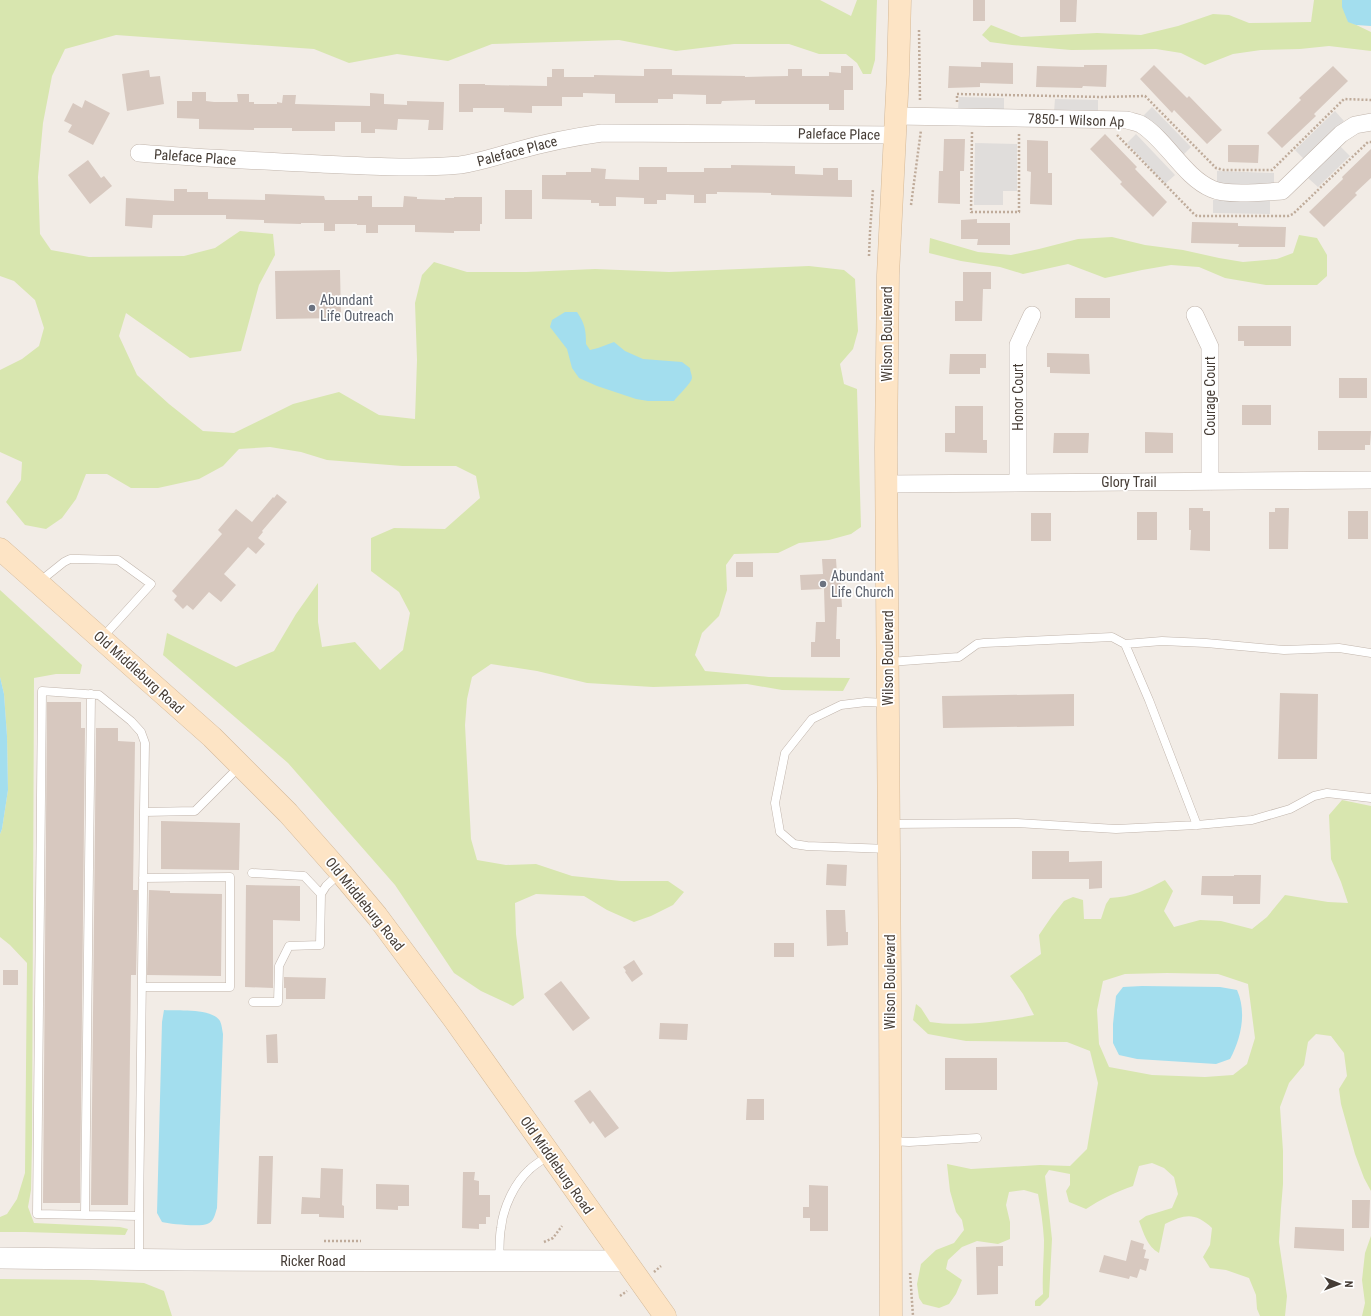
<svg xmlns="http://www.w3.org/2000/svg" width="1371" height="1316" font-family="'Roboto Condensed',sans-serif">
<rect width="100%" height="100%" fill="#f2ece6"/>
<path fill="#d8e6af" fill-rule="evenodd" d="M0,0H820L851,16L857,0H877L875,60L871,74H863L857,63L846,54H819L789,44H734L676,51L619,40L492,44L448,61L397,54L349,63L314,49L116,35L65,49L52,76L43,123L38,177L40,234L51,250L89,257L184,256L215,248L240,231L273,234L275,255L259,285L241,351L190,358L126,313L119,336L137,375L169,404L203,431L234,433L293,404L339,392L379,415L415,419L417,360L415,303L422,275L434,262L467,272H526L595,269L669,272L809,266L844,270L855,279L858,331L853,349L840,364L844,384L857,389L861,527L851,534L829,540L799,543L778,553L734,554L726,565L727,590L719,616L702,633L695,655L705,671L769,677L850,678L843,691L782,690L747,684L653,687L587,683L537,671L491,664L472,677L467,699L465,725L471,839L477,860L506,865L536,864L572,876L621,881H668L684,892L673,905L651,916L634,922L607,910L584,896L536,894L515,903L516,934L524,998L513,1006L481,991L454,973L395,885L288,763L163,655L167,633L236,667L274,651L296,614L318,583V622L322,647L355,642L380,670L403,650L410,613L399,592L371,571V538L394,528L445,529L480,498L476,476L456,466H402L327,460L301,452L270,447L239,449L223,466L199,479L158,488H131L107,474H86L76,499L62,518L46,529L25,525L6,502L21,480L22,462L0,452V370L22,359L39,346L44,328L35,300L14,281L0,276Z
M1314,0H1343L1348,21L1371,32V51L1329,46L1300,49L1261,50L1233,54L1205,65L1181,53L1156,49L1071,50L1012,45L990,42L982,35L991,25L1021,37L1097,33L1141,35L1178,26L1213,14L1229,15L1249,23L1311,22Z
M1299,235L1317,238L1327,255V276L1317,285H1266L1225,278L1199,267L1171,265L1142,270L1105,278L1068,264L1023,274L1000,267L961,261L929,253L930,238L978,252L1011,255L1039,249L1078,239L1112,237L1145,245L1183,250L1219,258L1243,262L1277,259L1293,253Z
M0,590L82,665L80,674H56L34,678L32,1141L31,1190L28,1207L34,1223L120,1227L128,1229L125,1235L25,1232H0V1217L7,1214L17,1199L25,1173L27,963L10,945L0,937V834L2,829L8,790L7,736L4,694L0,677Z
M1342,800L1371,806V1191L1364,1178L1355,1154L1341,1104L1339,1089L1347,1076L1344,1053L1331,1036L1316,1034L1308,1042L1304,1065L1289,1083L1280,1107L1283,1151V1184L1281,1208L1279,1242L1287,1296L1285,1316H1260L1257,1309L1256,1295L1249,1278L1226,1270L1210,1268L1203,1257L1210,1245L1212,1228C1195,1212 1185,1214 1165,1224L1159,1253C1147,1246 1144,1234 1139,1221L1146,1216L1172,1208L1178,1194L1174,1177L1164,1168L1152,1163L1139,1166L1133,1186C1116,1192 1101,1199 1086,1209L1069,1202L1066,1191L1070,1185V1174L1049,1170L1045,1176L1052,1239L1049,1297L1040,1306H1035V1301L1043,1294C1042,1276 1044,1258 1044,1240C1043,1225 1041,1209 1038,1194L1024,1190L1009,1192L1006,1205L1010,1222V1239L998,1244L977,1241L962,1247L948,1260L946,1269L962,1280L956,1294L949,1304L939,1308L923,1304L919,1298L917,1284L921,1264L936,1250L954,1243L964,1230L962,1220L956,1212L950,1191L947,1164L971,1169L1040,1165L1070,1166L1087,1149L1098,1083L1090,1051L1067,1042L966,1041L928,1034L913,1020L916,1004L921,1008L930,1022C961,1027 1003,1021 1034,1015L1023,994L1010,976L1041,954L1039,935L1052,916L1064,901L1073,897L1083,900L1084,919H1101L1106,904L1110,898C1132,897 1146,890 1165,880L1173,891L1164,911L1174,927L1200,920L1221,921L1252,929L1267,917L1285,895L1328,902L1348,903L1341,882L1331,859L1329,815ZM1167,973L1218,974L1248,984L1255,1038L1247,1064L1233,1075L1205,1077L1152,1075L1109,1067L1099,1044L1097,1010L1103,981L1125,974Z
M1371,1236V1316H1362L1365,1303L1362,1280L1365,1253Z
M0,1279L92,1280L144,1283L164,1291L172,1316H0Z"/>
<path fill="#e0dddb" d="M959,97L1004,98V110L958,109Z
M1055,99L1098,100V113L1054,112Z
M1152,107L1191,147L1182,156L1143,116Z
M1335,111L1344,121L1305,160L1295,150Z
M1136,134L1175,175L1165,184L1127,143Z
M975,143L1017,144V191H1003V205H974Z
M1340,146L1350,156L1318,187L1308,178Z
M1217,171L1274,173V186L1217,185Z
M1213,200H1270V214L1213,213Z"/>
<path fill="#a3deee" d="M1342,0H1371V26L1356,25L1348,22L1342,7Z
M565,312H577C585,324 586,330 586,344L590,350L598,348L614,342L625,351L643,359L682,362L690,368C690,371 692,375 692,378C691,384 678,395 674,401H648L636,399L597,386L579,378L572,368L567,349L550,327L552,320Z
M0,677L4,694L7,736L8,790L2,829L0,834Z
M1142,986L1220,987L1237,990C1247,1012 1241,1039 1230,1059L1216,1064L1137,1059L1119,1055L1113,1043V1024L1116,996L1123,987Z
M164,1010C178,1011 212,1008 220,1021C222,1025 222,1030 223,1034L217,1208C215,1214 214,1222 207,1224C201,1227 169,1224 162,1222L157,1213L162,1022Z"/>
<path fill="#d7c8bf" d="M973,0H985V21H973Z
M1060,0H1077L1076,22H1060Z
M981,62L1013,63V84L980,83V87L948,88L949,66L981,67Z
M1084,65H1107L1106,87L1083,86L1082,88L1036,87L1037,66L1084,67Z
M1154,65L1187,98L1189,96L1222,130L1207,144L1174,110L1172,113L1140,79Z
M841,66H853V90H844V110H829V104H755V100L722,101L721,104H706V95L673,94V99H658V103H615V94L583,93V97H562V106H532V113L504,112V108H473V112H459V84H485V85L547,86V77H552V69H564V77H594V75L644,76V69H672V75L745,76V77L788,76V69H802V76H829V72L841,73Z
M1333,66L1348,81L1314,114L1316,116L1282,148L1267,133L1301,100L1299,98Z
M149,70L150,77L160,76L164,104L127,111L122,74Z
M192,92H206V101L214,102H238L237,94H249V102H254V104H277V102L282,103L283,95H296L295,104L370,106V93L384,94V104L407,105V101L444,102L443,130H428L429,120L398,119L397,130L375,129V133H361V122H335V131H292V128H254V130L199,129V119L177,118V101H192Z
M85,100L110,113L93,145L68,132L72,125L64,121L73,103L82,108Z
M1105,134L1137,167L1135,169L1167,202L1153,217L1120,184L1122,182L1090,149Z
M944,139H965L964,171H960V204L938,203L939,171H943Z
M1027,140L1048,141V173H1052V205L1030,204L1031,172L1027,171Z
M1228,145H1259L1258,163L1228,162Z
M1371,149V178L1355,193L1357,195L1324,227L1309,212L1343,179L1342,177Z
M88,160L101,178L104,176L112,186L90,204L68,175Z
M731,165L795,166V174L823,175V168H838V180H852V197L771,195V193L717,192V194H706V203H694V195L666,194V200H657V204H644V198L616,197V206H599V203H591V200L542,199V175H566V172H591V168L606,169L605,179L639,180V167H667V172H704V168H731Z
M174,189H187V192H208V199L265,200V194L324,196L325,200H358V196H372V207H403L404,196L417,197V199L445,200V198H454V197H482V224H480V231H454V233L415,232V225H378V233H366V225H357V224H335V231H324V223H301V224L264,223V220L226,219V215H153L152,228L125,226L126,198L174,201Z
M505,190H532V219H505Z
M977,219V223H1010V245H977L978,239H961V220Z
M1192,222L1238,223V226L1286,227L1285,247H1238L1239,244L1191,243Z
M340,270L341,318L276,319L275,271Z
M963,272H991V289H983L982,321H955V301H963Z
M1075,298H1110V318H1075Z
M1238,326H1291V346H1244V341H1238Z
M1047,353L1089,354L1090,374L1050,373V367H1047Z
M950,354H986V368H980V374H949Z
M1339,378H1367V398H1339Z
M1242,405H1271V425H1242Z
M955,406H983V440H987V453L945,452V433H955Z
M1318,431H1371L1370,445H1365V450H1318Z
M1145,432L1173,433V453H1145Z
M1054,433H1089L1088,453H1053Z
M277,494L287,502L262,531L263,532L258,538L265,544L256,554L248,547L224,574L236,585L221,602L209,592L193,610L187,605L183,609L174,600L177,596L172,591L222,534L218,530L236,509L252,522L273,497L274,498Z
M1189,508H1203V511H1210V551L1190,550L1191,530H1189Z
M1275,508H1289L1288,549H1269V512H1275Z
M1348,511H1368V539H1348Z
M1137,512H1157V540H1137Z
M1031,513H1051V541H1031Z
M822,559H836L837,574H840L842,607H837L836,639H840V657H811V642H815L816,622H825L824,589L801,590L800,575L823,574Z
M736,562H753V577H736Z
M1280,693L1318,694L1317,759H1278Z
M1074,694V726L943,728L942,696Z
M47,702H81V728H85L80,1203H43Z
M96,728H118V741L135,742L133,890H138L136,975H131L128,1205H91Z
M161,821L240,823L239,870L161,869Z
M1032,851H1069V862L1102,861V888L1089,889V879H1032Z
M827,864L847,865L846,886L826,885Z
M1234,875H1261L1260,904H1233V896L1201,895L1202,876H1234Z
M246,885L300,886V921L273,920V988L245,987Z
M149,890L170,891V893L222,894L221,976L147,975Z
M826,910H845L846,932H848V945L827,946Z
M774,943H794V957H774Z
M634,960L643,974L632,982L625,972L626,971L623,967Z
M3,970H18V985H3Z
M284,977L326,978L325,999H286V988H284Z
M561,981L590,1018L573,1031L544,994Z
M660,1023L688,1024L687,1040L659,1039Z
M277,1034L278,1063H267L266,1035Z
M945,1058H997V1090H945Z
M590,1090L619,1128L605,1138L593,1121L590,1124L574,1101Z
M747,1099H764V1120H746Z
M259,1156H273L271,1224H257Z
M321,1168L343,1169L342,1205L344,1206V1218L319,1217V1214H301L302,1197L320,1198Z
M463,1172H475L474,1180L479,1181V1195H490V1217H486V1224H479V1229L462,1228Z
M376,1184L409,1185V1206H398V1210L376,1209Z
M809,1185L828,1186V1231H810V1218H803V1207H809Z
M1352,1200H1370L1369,1228H1352Z
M1295,1227L1344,1229V1251L1294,1248Z
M1131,1240L1144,1244L1143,1249L1146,1250L1144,1258L1149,1259L1146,1271L1140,1269L1137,1278L1130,1276L1129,1279L1099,1272L1104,1255L1126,1261Z
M1003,1246V1266H998V1294L977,1295L976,1247Z"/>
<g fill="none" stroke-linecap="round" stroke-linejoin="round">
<defs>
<path id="service" d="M39,582L64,562L70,559H78L118,560L151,584L102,638
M1125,644L1162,641L1206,643L1284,650L1339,648L1371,653
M889,662L959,657L977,644L984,643L1112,637L1125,644L1149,700L1197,825
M887,703L866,702L841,705L812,719L785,753L775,803L780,832L794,844L807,846L889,849
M890,824L1017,823L1116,829L1197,825L1252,820L1290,809L1314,796L1327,793L1371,798
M252,873L304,876L321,894
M142,987H230V877L143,878
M253,1002H278L279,966L289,946L320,945L321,894L326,886L340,873
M891,1141L909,1142L977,1138
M85,1215L91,694
M139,1216L144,812
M499,1259C500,1249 499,1238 501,1228C503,1208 514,1184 529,1170C535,1164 543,1160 549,1155
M139,1260V1216L37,1214L42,691L99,695L131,721L141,732L145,743L144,812L195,811L240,766"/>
<path id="minor" d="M896,116L1127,120C1132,122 1138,122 1142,125C1167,141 1184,177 1212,189C1226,196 1265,192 1282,191L1341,134L1355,125L1371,122
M139,153C199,158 260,161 321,164C367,166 414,169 460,165C480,162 497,156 516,151C544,143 573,137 602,133L895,135
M1195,315L1210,347V482
M1018,483V345L1032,315
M887,484L1371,480"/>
<path id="tertiary" d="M0,1258L185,1260L625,1261"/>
<path id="secondary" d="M0,549L212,737L288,813L341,873L377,916L453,1018L665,1316
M891,1316L890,989L886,448L888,275L898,74L900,0"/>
</defs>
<use href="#service" stroke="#c1b5ac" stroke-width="9"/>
<use href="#minor" stroke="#c1b5ac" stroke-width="18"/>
<use href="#tertiary" stroke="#c1b5ac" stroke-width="22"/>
<use href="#secondary" stroke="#d4b999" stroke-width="23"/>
<path stroke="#bfab9a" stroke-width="2.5" stroke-dasharray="2 2" stroke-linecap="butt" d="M919,30L920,101
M957,102V94L1101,97L1145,96L1216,168L1224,170H1272L1344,99L1371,100
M972,132L971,212H1019V133
M1117,135L1194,214L1197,216H1288L1293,214L1368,142H1371
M911,205L921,130
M869,256L870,232L873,189
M324,1241H361
M544,1242L553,1238L562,1226
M654,1272L661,1266
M910,1273L913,1316
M620,1296L627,1291"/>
<use href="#service" stroke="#fff" stroke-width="8"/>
<use href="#minor" stroke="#fff" stroke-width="17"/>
<use href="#tertiary" stroke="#fff" stroke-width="21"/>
<use href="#secondary" stroke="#fde4c5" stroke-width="22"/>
</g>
<g fill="#6b7280" stroke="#fff" stroke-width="1.5">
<circle cx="312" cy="308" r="4"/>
<circle cx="823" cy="584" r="4"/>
</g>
<g text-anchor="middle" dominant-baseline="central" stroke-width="3.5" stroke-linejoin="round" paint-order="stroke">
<g font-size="14" fill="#453c35" stroke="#fff">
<text transform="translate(1076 120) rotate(2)">7850-1 Wilson Ap</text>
<text transform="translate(839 134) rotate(1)">Paleface Place</text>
<text transform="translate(517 151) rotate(-15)">Paleface Place</text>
<text transform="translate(195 157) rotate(4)">Paleface Place</text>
<text transform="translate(887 334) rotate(-90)">Wilson Boulevard</text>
<text transform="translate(1210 396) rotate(-90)">Courage Court</text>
<text transform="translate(1018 397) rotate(-90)">Honor Court</text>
<text x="1129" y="482">Glory Trail</text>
<text transform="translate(888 658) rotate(-90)">Wilson Boulevard</text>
<text transform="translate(139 672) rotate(42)">Old Middleburg Road</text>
<text transform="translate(365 904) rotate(51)">Old Middleburg Road</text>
<text transform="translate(890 982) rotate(-90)">Wilson Boulevard</text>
<text transform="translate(557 1165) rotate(55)">Old Middleburg Road</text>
<text x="313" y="1261">Ricker Road</text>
</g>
<g font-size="14" fill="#5b616d" stroke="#fff" text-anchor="start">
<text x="320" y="300">Abundant<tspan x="320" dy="16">Life Outreach</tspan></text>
<text x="831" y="576">Abundant<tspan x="831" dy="16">Life Church</tspan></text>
</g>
</g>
<g transform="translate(1339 1284) rotate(91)" stroke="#ffffff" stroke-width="3" paint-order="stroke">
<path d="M0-3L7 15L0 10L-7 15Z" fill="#453c35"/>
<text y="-6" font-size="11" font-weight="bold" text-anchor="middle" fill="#453c35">N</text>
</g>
</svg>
